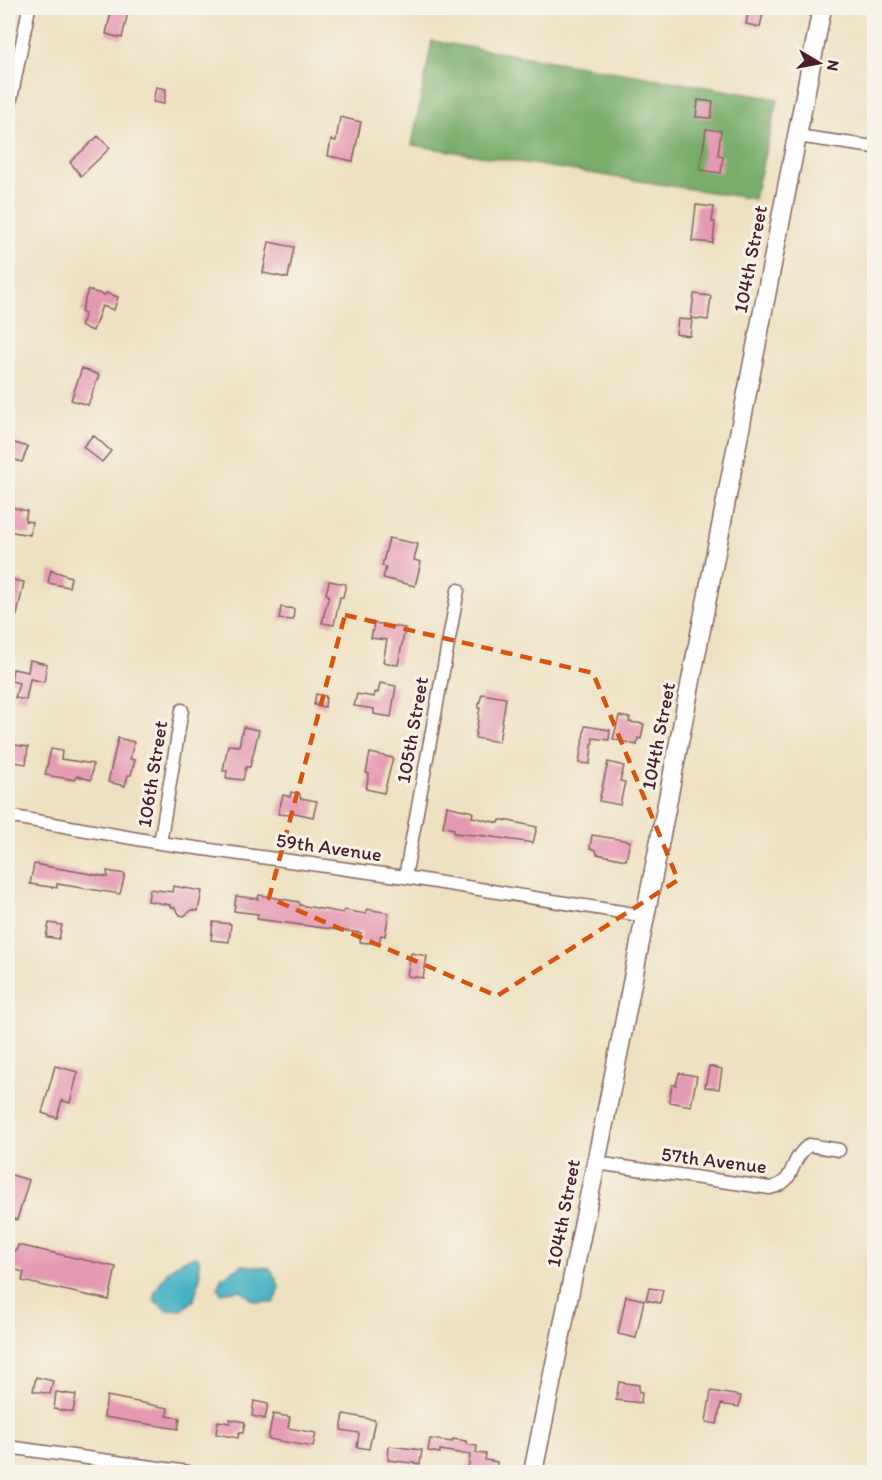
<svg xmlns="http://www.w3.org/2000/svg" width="882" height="1480" font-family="Itim,sans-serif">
<rect width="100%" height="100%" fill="#f7f3e8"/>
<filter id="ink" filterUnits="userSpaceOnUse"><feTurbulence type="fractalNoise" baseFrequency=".0167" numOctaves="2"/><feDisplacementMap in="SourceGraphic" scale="12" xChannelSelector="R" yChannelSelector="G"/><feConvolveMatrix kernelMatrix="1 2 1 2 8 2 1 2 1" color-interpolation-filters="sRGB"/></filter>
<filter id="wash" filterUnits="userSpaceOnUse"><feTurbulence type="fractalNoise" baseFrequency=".008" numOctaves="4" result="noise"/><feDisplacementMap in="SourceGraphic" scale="24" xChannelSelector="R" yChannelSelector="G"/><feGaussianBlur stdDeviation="1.35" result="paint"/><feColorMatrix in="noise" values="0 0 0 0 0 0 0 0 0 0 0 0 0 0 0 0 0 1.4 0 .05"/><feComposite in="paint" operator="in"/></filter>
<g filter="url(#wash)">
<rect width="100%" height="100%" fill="#eee1c1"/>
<path fill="#78ad6b" stroke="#61664b" stroke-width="1.5" d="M432,41L778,99L754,199L412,145Z"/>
<path fill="#46b2c3" stroke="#486877" stroke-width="1.5" d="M196,1256L199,1259L200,1277L194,1300L181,1311L167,1310L155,1301L154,1294C165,1273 172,1262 196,1256Z
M242,1265L270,1268C278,1283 284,1288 273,1303L254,1301L240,1290L221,1293L218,1288L221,1278Z"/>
<g id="blocks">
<path fill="#e49ab2" d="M112,8H129L122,38L106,34Z
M749,8H764L760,27L746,24Z
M156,87L166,89L164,104L153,102Z
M698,100L713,102L711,118L696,117Z
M340,117L361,122L353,161L328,156L331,140L336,141Z
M706,129L721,131L718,155L723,156L721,173L700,170Z
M98,136L110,148L81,176L70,162Z
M696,205L714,207L712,222H715L713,243L692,241Z
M269,242L294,247L288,278L263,273Z
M88,290L105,295L106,293L118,297L114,310L102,306L93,331L80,326L85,314L81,312Z
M694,294L711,296L708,320L691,318Z
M678,319L692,320L690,336L676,334Z
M82,368L99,375L88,405L71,400Z
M93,435L111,451L102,462L83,447Z
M8,441L28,447L22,462L8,458Z
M8,506L27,511L25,521L32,522L30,535L8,531Z
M389,538L418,544L414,560L421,562L415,586L383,578L386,567L382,566Z
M51,570L71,577L69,587L48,583Z
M8,579L24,582L17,615L8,613Z
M329,581L346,584L343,597H340L334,625L322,623L329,595L326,594Z
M281,607L294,609L293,620L279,619Z
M374,623L405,628L398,665L383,662L387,640L371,638Z
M30,660L47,664L44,682L30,679L26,700L15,698L19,683L11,681L13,669L28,672Z
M380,683L396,686L391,717L374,714V709L354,706L357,694L374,697L375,692L378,693Z
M316,694L326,696L325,707L314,705Z
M482,694L506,698L499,742L475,738L480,708H478Z
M619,716L630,718L629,722L644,724L641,739L638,738L637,745L613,739Z
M585,726L610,730L609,740L593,738L590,764L579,763Z
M243,727L259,730L250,767H246L243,780L226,778L227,771H223L228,745L239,746Z
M118,738L134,742L130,759L135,760L131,775H128L125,786L108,782Z
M8,744L28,747L26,764L8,761Z
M51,749L62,751L61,759L93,764L91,780L77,776L75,780L45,775Z
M370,753L393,758L384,793L366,789L369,774L366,773Z
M608,762L624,766L620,781L625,782L620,805L599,801Z
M291,792L300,794V798L317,801L313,817L291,812L290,815L278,814L283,795L290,797Z
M447,806L473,812L472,817L499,823L500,820H504L537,827L533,843L486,836L454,833V829L443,827Z
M592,835L630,841L626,860L597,854L596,850L590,848Z
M34,864L108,877L107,871L125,874L120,894L57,884V888L30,884Z
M173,886L202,891L198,911L192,910L184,916L180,915L175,908L170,907V905L148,901L150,889L172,892Z
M259,895L299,902L300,905L343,913L344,910L366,914L367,909L389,913L385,936L381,935L379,944L360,942L361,933L257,919L258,914L234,911L236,896L258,899Z
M213,922L231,924L229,942L211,940Z
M49,923L62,925L59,939L46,937Z
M411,953L427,956L423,978L407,976Z
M55,1066L78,1072L70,1103L62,1100L57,1118L42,1113Z
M709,1066L722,1069L719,1089L705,1087Z
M679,1073L697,1076L691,1106L669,1102L672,1085H676Z
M8,1174L29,1180L17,1220L8,1217Z
M18,1245L116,1267L109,1300L22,1281L24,1272L8,1268V1249L16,1251Z
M649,1288L663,1290L660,1303L646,1300Z
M626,1296L644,1300L636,1338L618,1334Z
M36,1377L53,1381L50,1394L33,1391Z
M619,1382L639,1385V1392H642L641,1403L616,1400Z
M711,1391L741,1396L739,1407L721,1404L717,1424L706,1422Z
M56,1392L76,1395L73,1412L54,1409Z
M107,1396L168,1408L167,1416L180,1418L178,1429L104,1417Z
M254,1401L268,1404L265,1419L252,1416Z
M273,1414L290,1417L288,1428L316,1433L313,1447L268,1439Z
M344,1414L375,1420L369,1449L357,1447L359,1433L341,1430Z
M230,1419L245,1422L243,1433H239L238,1438L216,1434L218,1421L230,1423Z
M430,1439L452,1442L453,1439L466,1441V1444L477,1446L476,1453L486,1454L485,1460L497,1462L496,1473L468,1471L470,1455L440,1450V1453L428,1451Z
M389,1446L422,1450L420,1464L388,1460Z"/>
</g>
</g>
<g filter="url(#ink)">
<use href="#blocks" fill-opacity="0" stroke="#836360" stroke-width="1.5"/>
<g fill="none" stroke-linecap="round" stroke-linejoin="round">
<defs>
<path id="street" d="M8,114L29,8
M797,136L874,147
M8,816L160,843L405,877L646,916
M160,843L182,710
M405,877L458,590
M596,1163L770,1188C798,1182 787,1161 809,1145L839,1150
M8,1447L188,1472"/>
<path id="primary" d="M533,1472L620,1045L822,8"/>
</defs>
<use href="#street" stroke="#836360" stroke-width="15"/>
<use href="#primary" stroke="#836360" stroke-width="21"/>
<use href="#street" stroke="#fff" stroke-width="12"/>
<use href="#primary" stroke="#fff" stroke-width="18"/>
</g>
</g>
<path fill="none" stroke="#d8530f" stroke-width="4.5" stroke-dasharray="12 8" stroke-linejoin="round" d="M345,615L593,673L678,880L497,996L269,898Z"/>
<g text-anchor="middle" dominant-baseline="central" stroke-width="6" stroke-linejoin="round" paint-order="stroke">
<g font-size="20" fill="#4a1f2b" stroke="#f7f3e8">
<text transform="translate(750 259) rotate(-79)">104th Street</text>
<text transform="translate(412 730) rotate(-80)">105th Street</text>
<text transform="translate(658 736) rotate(-79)">104th Street</text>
<text transform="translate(152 774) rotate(-81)">106th Street</text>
<text transform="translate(329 847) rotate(8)">59th Avenue</text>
<text transform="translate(714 1160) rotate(7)">57th Avenue</text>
<text transform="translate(563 1213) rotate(-79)">104th Street</text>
</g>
</g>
<rect width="882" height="1480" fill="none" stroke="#f7f3e8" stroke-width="30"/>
<g transform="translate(819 63) rotate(100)" stroke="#f7f3e8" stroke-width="4.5" paint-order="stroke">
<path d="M0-4.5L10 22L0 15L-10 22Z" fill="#4a1f2b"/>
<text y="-9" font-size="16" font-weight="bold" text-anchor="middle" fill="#4a1f2b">N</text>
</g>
</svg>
